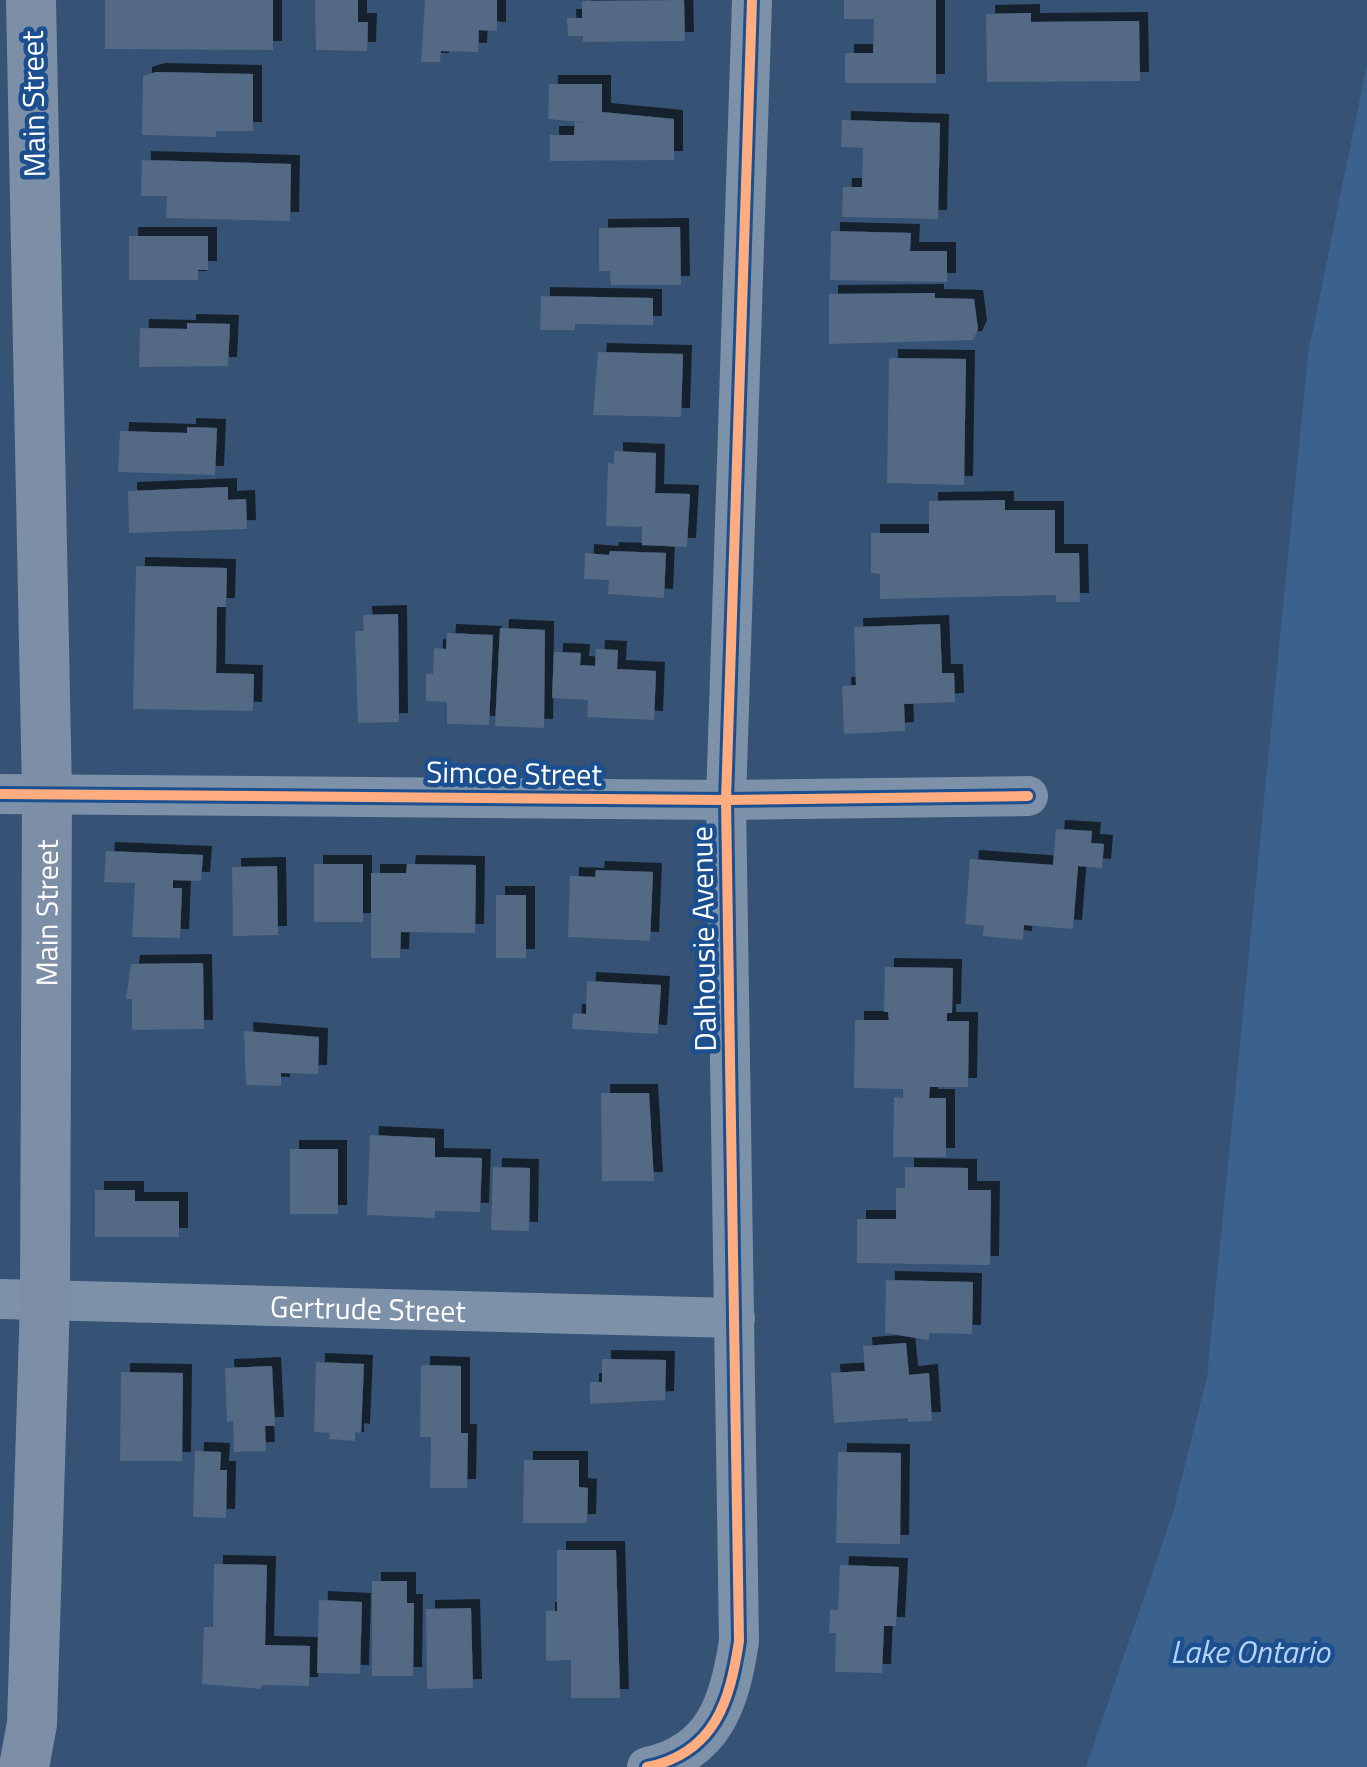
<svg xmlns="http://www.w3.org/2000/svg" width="1367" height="1767" font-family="'Titillium Web',sans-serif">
<defs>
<filter id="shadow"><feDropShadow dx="9" dy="-9" stdDeviation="0" flood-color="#0009"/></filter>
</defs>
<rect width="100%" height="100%" fill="#365274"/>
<path fill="#3b618d" d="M1367,64V1767H1086L1173,1512L1207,1377L1308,354Z"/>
<path fill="#526984" filter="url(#shadow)" d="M105,0H273V50L105,49Z
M315,0H358V22H368L367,51L316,50Z
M425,0H497V31L479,30L478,52L441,51L440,62H421Z
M684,0L685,41L583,42V36H568L567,18H582V1Z
M844,0H936V83H845V53H873L874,19H844Z
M1031,13V22L1139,21L1140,81L987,82L986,14Z
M156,72L253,74V131H216V137L142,135L143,76Z
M549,84H602V112L674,119V160L550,161V135H574L575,122L592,123L548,119Z
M842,120L940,123L938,219L842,217L843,187H862L863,148L841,147Z
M142,160L291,164L290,221L166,218L167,196H141Z
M680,227L681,285H611L610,271H599V228Z
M831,231L911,233L910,251H947V282L830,280Z
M129,236H208V270H198V280H129Z
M935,293V298L974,299L978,329L973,340L829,344V294Z
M541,296L653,298V325L575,324V330H540Z
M187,323L230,324L228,366L139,367L140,328L187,329Z
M598,352L683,354L681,417L593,415Z
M889,358L966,359L964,485L887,483Z
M187,427L217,428L215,475L118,472L120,431L187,433Z
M614,451L656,453L655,493L690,494L687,547L642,545V527L606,526L608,463L614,464Z
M228,487V500L246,499L247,529L129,533L128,491Z
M1005,500V510H1055V553H1079L1080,602H1056V595L880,599V574L871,573V533H929V501Z
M610,551L666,553L664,598L608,594L609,580L584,579L585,553L609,555Z
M136,566L227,568L226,607H217L216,673L254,674L253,711L133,709Z
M398,614L399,722L358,723L355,631H364L363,615Z
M940,624L942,673H954L955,702L904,704L905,731L844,734L842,686L856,685L854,627Z
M500,628L545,630L544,728L495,726Z
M447,633L493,635L489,725L447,724V702L426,701V674H433L434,648L446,649Z
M596,649L618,650L617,669L656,671L654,720L587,717L588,700L552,698L554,652L581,653L580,665L595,666Z
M1056,829L1092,831L1091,843L1104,844L1102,868L1078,866L1073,929L1024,925L1023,940L983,936L984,926L965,924L970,859L1053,865Z
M106,851L203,855L201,881L173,880V888H182L180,938L132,937L135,883L104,882Z
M314,864H363V922H314Z
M407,864L476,865L475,933L401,932L400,958H371V873H406Z
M277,866L278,935L233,936L232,867Z
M596,870L653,872L650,941L568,937L570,876L595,877Z
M496,895H526V958H496Z
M203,963L204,1029L132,1030V999H126L131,964Z
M885,967L953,968L952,1013H947V1021H969L968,1087H930L929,1098H946V1157H893L894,1097L903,1098V1089L854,1088L855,1020H889L888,1012H884Z
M587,981L661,985L658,1034L572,1029L573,1013L586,1014Z
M244,1031L319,1037L318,1074L281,1073V1086L246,1085Z
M601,1093H649L654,1181H602Z
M370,1135L435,1138V1157L482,1158L480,1212L435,1211V1218L367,1215Z
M290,1149H338V1214H290Z
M493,1167L530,1168L529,1231L491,1230Z
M905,1167L968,1168V1190H991L990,1265L857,1263V1219H896V1188H905Z
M95,1190H135V1201H179V1237H95Z
M886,1280L973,1282L972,1334L929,1333V1340L885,1333Z
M906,1343L909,1375L929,1373L932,1421L908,1422V1418L834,1423L831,1373L865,1371L863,1346Z
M602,1359L666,1360L665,1400L590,1404V1382H602Z
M316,1362L364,1364L361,1433L355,1432V1441L329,1439L330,1433L314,1432Z
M421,1365L461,1366V1433H468L467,1488H430L431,1437H420Z
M272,1366L275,1426H265L266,1451L234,1452L233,1421L227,1422L225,1368Z
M121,1372L183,1373L182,1461H120Z
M195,1451L221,1452L220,1470H227L226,1518L193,1517Z
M838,1452L901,1453L900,1544L836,1543Z
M524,1460H579V1487L588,1488L587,1523H523Z
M557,1550H616L620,1698H571V1660L546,1661V1611H557Z
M214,1564L267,1565L265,1645L310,1646L309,1686L261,1685V1689L202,1684L204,1627H213Z
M840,1565L899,1567L896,1626H884L882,1673L835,1672L836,1633H829L830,1610H838Z
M372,1581H407V1603H414L413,1676H372Z
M319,1600L362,1602L360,1674L317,1673Z
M471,1608L473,1688L427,1689L426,1609Z"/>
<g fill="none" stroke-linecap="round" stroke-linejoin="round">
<g stroke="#7d92a8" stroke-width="40">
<path d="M0,794L726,800L1028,796"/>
<path id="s1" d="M0,1299L735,1318"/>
<path d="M647,1767C715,1753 730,1701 739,1641L726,800L752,0"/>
</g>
<path stroke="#7d8ea7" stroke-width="50" id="s2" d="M24,1767L32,1724L45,1300L47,794L31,0"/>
<defs>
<path id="cycleway" d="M0,794L726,800L1028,796
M647,1767C715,1753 730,1701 739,1641L726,800L752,0"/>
</defs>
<use href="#cycleway" stroke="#1b4f8f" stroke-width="16"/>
<use href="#cycleway" stroke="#ffac80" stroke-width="10"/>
</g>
<g text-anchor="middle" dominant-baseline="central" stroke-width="9" stroke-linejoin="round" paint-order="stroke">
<g font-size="30" fill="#fff" stroke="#1b4f8f">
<text transform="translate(33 104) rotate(-91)">Main Street</text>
<text transform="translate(514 773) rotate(1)">Simcoe Street</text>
<text stroke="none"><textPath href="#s2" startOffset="855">Main Street</textPath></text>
<text transform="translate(703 939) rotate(-91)">Dalhousie Avenue</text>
<text stroke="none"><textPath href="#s1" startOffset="368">Gertrude Street</textPath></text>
</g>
<g font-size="32" font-style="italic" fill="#b5d3f5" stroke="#1b4f8f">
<text x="1250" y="1651">Lake Ontario</text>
</g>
</g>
</svg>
